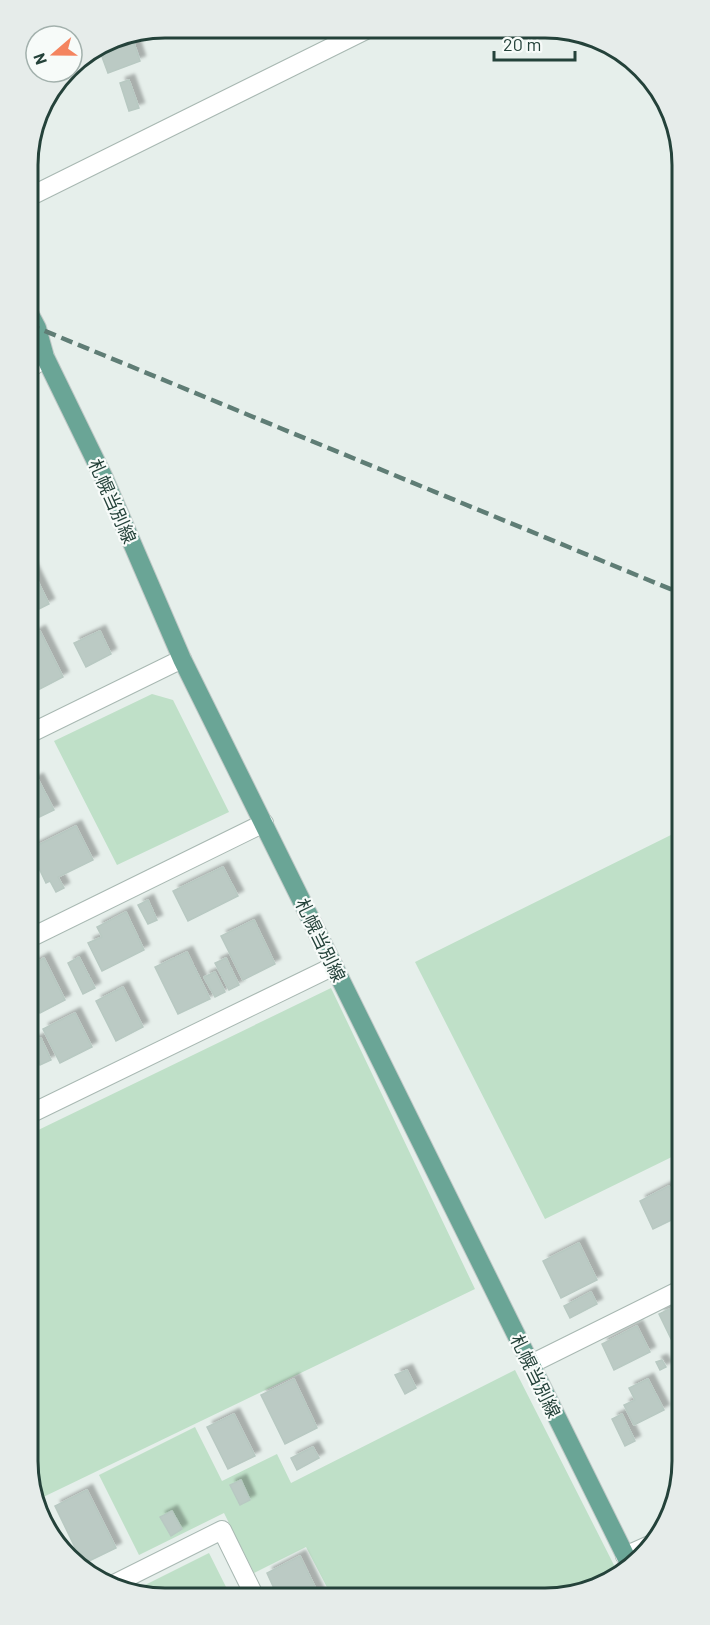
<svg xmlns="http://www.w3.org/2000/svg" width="710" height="1625" font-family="Barlow,'Noto Sans JP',sans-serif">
<defs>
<filter id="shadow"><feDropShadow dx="5.5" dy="-5.5" stdDeviation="1.5" flood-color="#0004"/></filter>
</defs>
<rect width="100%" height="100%" fill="#e6efeb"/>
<path fill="#bfe0c8" d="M152,694L173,700L229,812L117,865L54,741Z
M681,830L682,1152L545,1219L415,962Z
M331,988L475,1289L35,1501L32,1496L30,1134Z
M515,1370L617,1571L581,1593L331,1595L306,1547L254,1573L224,1513L139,1555L99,1475L195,1427L222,1481L277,1454L291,1483Z
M209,1553L230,1595H138L131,1592Z"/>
<path fill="#bbcac4" stroke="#b8c9c2" stroke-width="1.5" filter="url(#shadow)" d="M131,34L140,61L108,73L98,46L112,37Z
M129,80L139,108L129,111L120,83Z
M29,563L49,604L29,614Z
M40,631L63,677L36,691L29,678V637Z
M100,631L111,654L86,667L74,643Z
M38,779L54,810L29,822V783Z
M76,826L93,860L58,877L64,888L56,892L50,881L46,883L30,849Z
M223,867L238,896L188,921L173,891Z
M148,900L157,920L148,924L138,905Z
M126,912L144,950L102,971L88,943L102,937L97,927Z
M254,920L275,964L243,980L221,936Z
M187,952L210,999L178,1014L155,967Z
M79,957L95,988L83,994L68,963Z
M44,958L65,1000L40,1013L30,992V966Z
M226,958L239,985L229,990L215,963Z
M215,972L225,992L215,997L204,977Z
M123,987L143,1027L116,1041L96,1001Z
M75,1013L92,1047L60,1063L43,1029Z
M41,1038L51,1060L40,1065L30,1043Z
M669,1186L682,1215L653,1229L640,1201Z
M579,1243L597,1280L561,1298L543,1261Z
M591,1292L597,1304L570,1318L564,1306Z
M682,1303V1346L676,1349L659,1314Z
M637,1326L650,1352L614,1370L602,1344Z
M682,1355V1379L673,1359Z
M662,1360L666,1367L660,1370L656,1362Z
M407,1370L416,1388L405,1394L395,1375Z
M294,1379L317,1428L285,1444L261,1395Z
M648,1379L664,1410L634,1425L624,1405L635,1400L629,1388Z
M234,1414L255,1456L228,1469L207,1427Z
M622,1414L635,1441L625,1446L612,1419Z
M313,1447L319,1458L297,1470L291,1458Z
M241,1480L250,1500L240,1505L230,1485Z
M87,1490L116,1548L83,1564L55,1506Z
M172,1511L182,1529L171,1536L160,1517Z
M300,1556L319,1595H277L267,1573Z"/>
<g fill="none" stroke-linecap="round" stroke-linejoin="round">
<defs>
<path id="street" d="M27,198L370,28
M28,370L45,357
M29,734L182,659
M30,938L264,823
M30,1114L334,966
M531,1364L682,1289
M625,1556L652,1544
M116,1583L222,1530L254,1595"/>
<path id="primary" d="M28,311L37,328L45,357L104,478L182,659L629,1563"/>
</defs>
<use href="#street" stroke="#a8b8b2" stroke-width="20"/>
<use href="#primary" stroke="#c2cac8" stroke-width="20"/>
<use href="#street" stroke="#fff" stroke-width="18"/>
<use href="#primary" stroke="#6aa596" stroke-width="18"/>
<path stroke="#5f7d75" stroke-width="4.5" stroke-dasharray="12 6" stroke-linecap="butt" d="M28,324L680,593"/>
</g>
<g text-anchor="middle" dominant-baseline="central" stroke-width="4.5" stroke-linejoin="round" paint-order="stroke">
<g font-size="18" fill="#24423a" stroke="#f7fbf9">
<text transform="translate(113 501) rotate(66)">札幌当別線</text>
<text transform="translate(321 940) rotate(64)">札幌当別線</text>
<text transform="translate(536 1376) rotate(64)">札幌当別線</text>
</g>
</g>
<path d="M0 0H710V1625H0ZM165 38H545A127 127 0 0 1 672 165V1461A127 127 0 0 1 545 1588H165A127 127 0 0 1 38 1461V165A127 127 0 0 1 165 38Z" fill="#e6ecea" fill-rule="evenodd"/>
<path fill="none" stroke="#24423a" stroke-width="3" d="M165 38H545A127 127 0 0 1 672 165V1461A127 127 0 0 1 545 1588H165A127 127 0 0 1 38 1461V165A127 127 0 0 1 165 38Z"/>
<g transform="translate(54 54) rotate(250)"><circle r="28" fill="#f7fbf9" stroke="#a3b1ad" stroke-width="1.5"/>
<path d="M0-4.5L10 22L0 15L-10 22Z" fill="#f4845f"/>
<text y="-9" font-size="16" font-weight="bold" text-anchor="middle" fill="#24423a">N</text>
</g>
<path d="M494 51v9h81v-9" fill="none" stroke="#24423a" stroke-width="3"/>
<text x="503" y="51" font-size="18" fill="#24423a" stroke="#f7fbf9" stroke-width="4.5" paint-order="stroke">20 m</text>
</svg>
